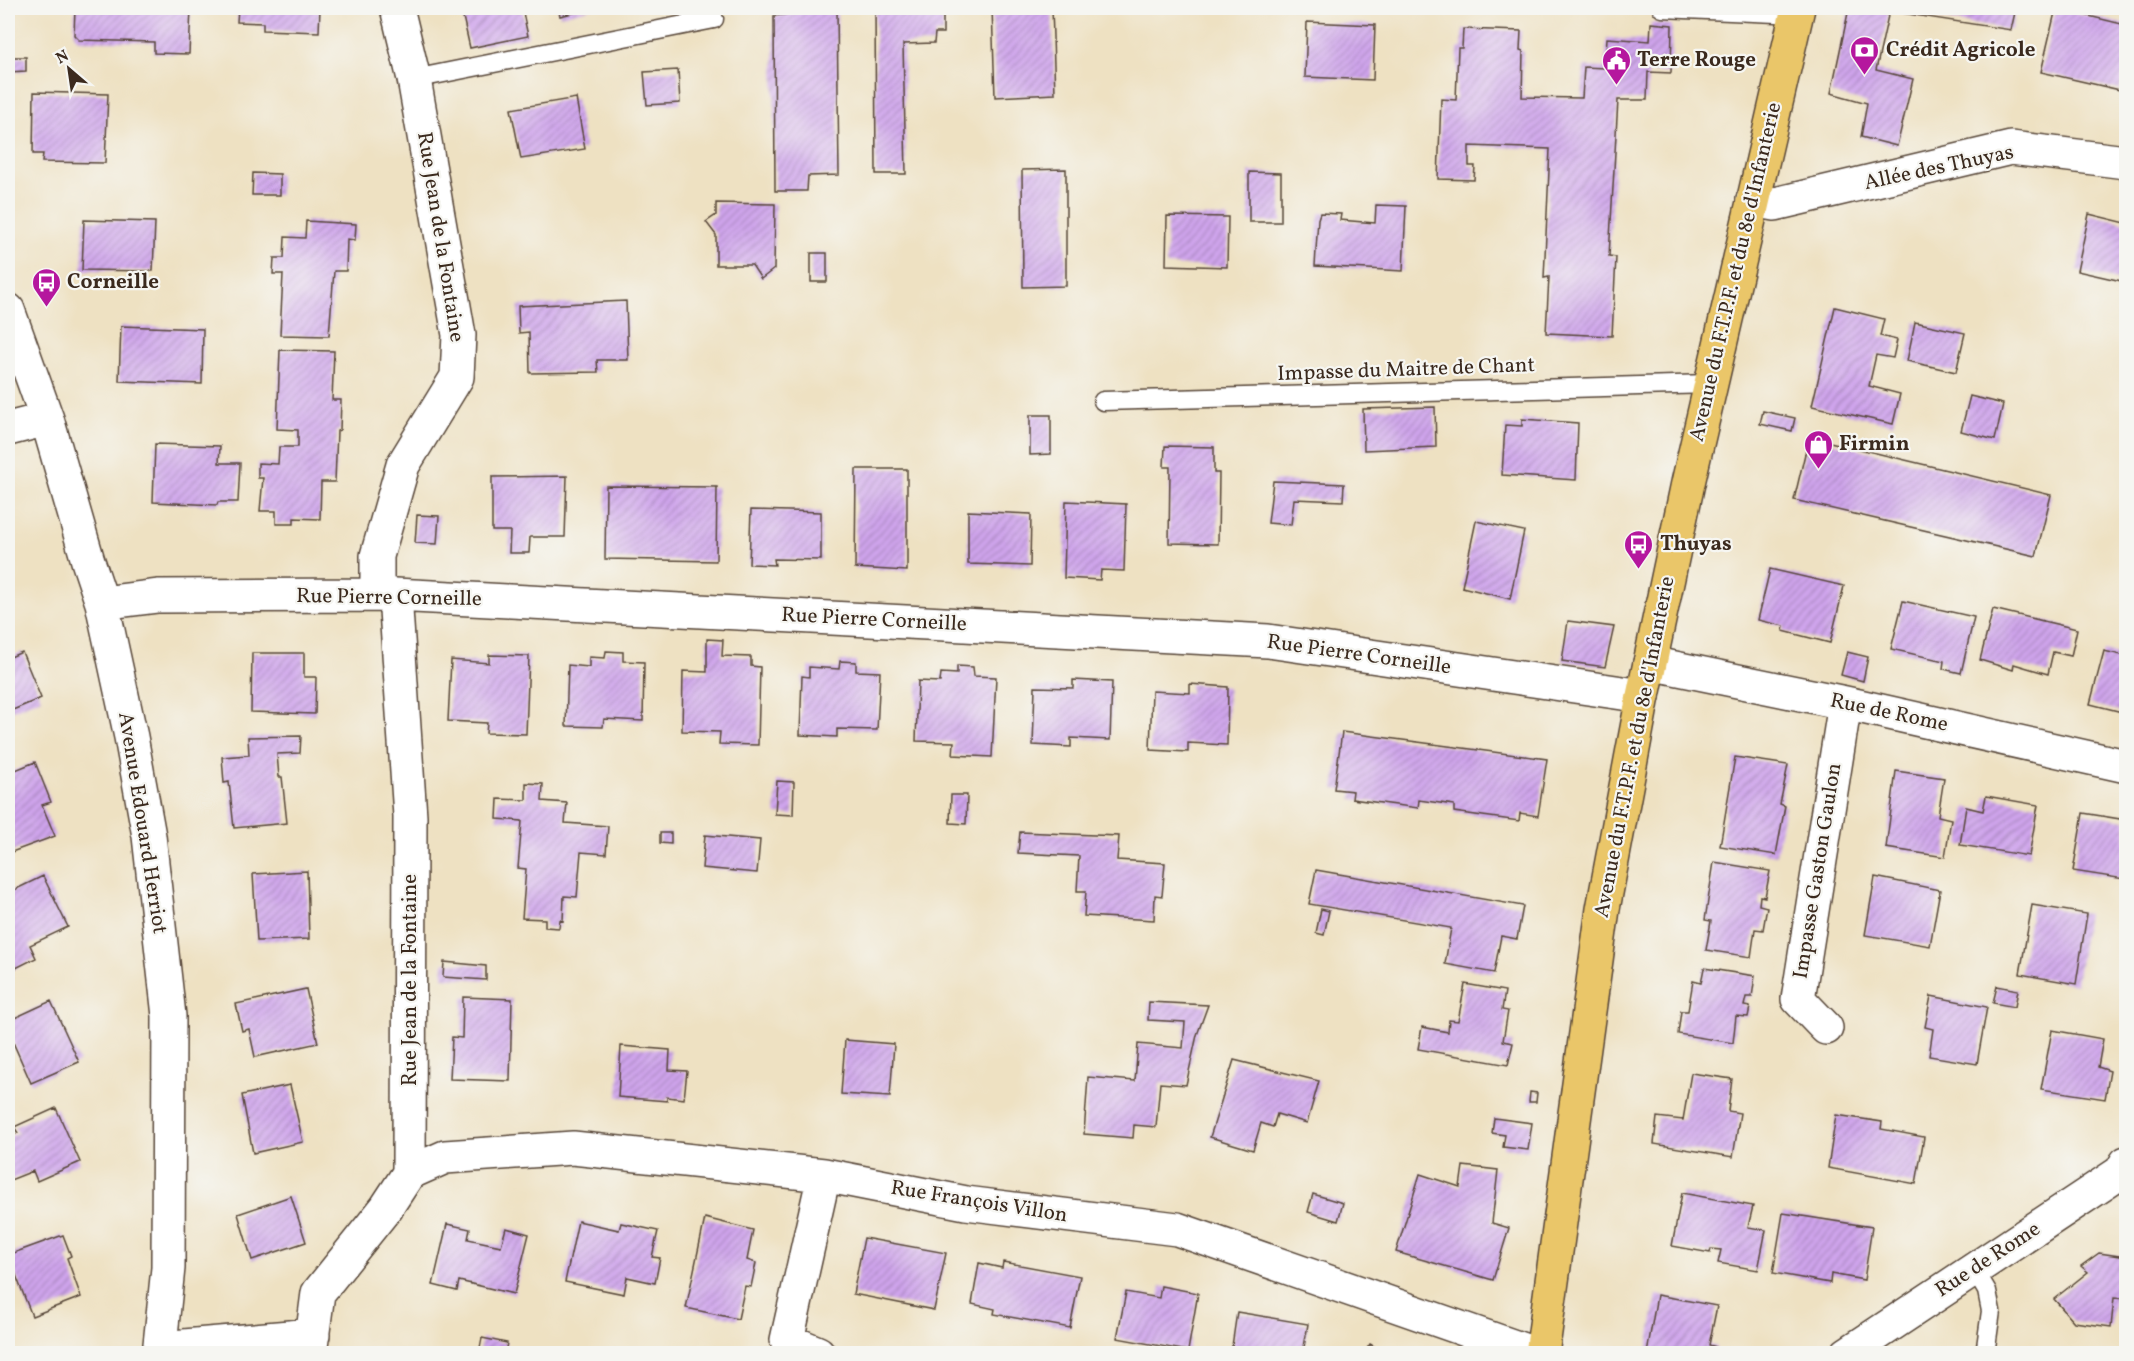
<svg xmlns="http://www.w3.org/2000/svg" width="2134" height="1361" font-family="Vollkorn,serif">
<defs>
<pattern id="building-hatch" width="6" height="6" patternUnits="userSpaceOnUse" patternTransform="scale(1.5)"><rect width="6" height="6" fill="#cfa4ec"/><path d="M-1 1l2-2M0 6l6-6M5 7l2-2" fill="none" stroke="#a986bf"/></pattern>
</defs>
<rect width="100%" height="100%" fill="#f6f6f2"/>
<filter id="ink" filterUnits="userSpaceOnUse"><feTurbulence type="fractalNoise" baseFrequency=".0167" numOctaves="2"/><feDisplacementMap in="SourceGraphic" scale="12" xChannelSelector="R" yChannelSelector="G"/><feConvolveMatrix kernelMatrix="1 2 1 2 8 2 1 2 1" color-interpolation-filters="sRGB"/></filter>
<filter id="wash" filterUnits="userSpaceOnUse"><feTurbulence type="fractalNoise" baseFrequency=".008" numOctaves="4" result="noise"/><feDisplacementMap in="SourceGraphic" scale="24" xChannelSelector="R" yChannelSelector="G"/><feGaussianBlur stdDeviation="1.35" result="paint"/><feColorMatrix in="noise" values="0 0 0 0 0 0 0 0 0 0 0 0 0 0 0 0 0 1.4 0 .05"/><feComposite in="paint" operator="in"/></filter>
<g filter="url(#wash)">
<rect width="100%" height="100%" fill="#eee1c2"/>
<g id="blocks">
<path fill="url(#building-hatch)" d="M75,8H191L189,54L154,53V42L79,40L74,35Z
M238,8H320L319,32L263,30V23L237,22Z
M461,8H522L528,36L470,48Z
M558,8H593L560,16Z
M875,8H943V33H935L934,43L903,44L906,174H876Z
M992,8H1052L1055,94L995,97Z
M1849,8H2016L2011,30L1889,11L1876,70L1913,79L1897,146L1861,137L1867,103L1831,93Z
M2056,8L2126,25V61L2120,90L2041,72Z
M805,9H837L839,175L808,176L807,191H775L774,16L805,12Z
M1307,22L1375,25L1373,80L1305,77Z
M1651,23L1672,25L1671,73L1648,72L1647,100H1618L1609,256L1616,257L1612,336L1546,333L1549,277L1544,278L1550,149L1469,146V166H1475L1474,180L1438,179L1441,99L1456,100L1458,48H1462L1463,29L1521,31L1520,50L1523,51L1522,97L1582,98L1584,67L1605,68L1607,38L1650,41Z
M9,57H26V71L8,72Z
M678,70L680,103L647,105L644,72Z
M34,92L108,94L105,163L42,162L43,154H33Z
M576,98L585,149L521,159L511,109Z
M1066,169V286L1023,287L1022,170Z
M1249,172L1281,173V222H1249Z
M253,173L280,174V195H252Z
M716,203L775,204L774,269L761,279L752,265H716V235L706,222L716,215Z
M1376,205L1406,206L1403,271L1315,266L1318,219L1320,213L1341,214L1340,220L1375,223Z
M2089,214L2126,223V282L2077,271Z
M1167,216L1228,217L1227,267L1166,265Z
M84,220L155,222L153,271L82,270Z
M306,221L356,224L355,240L347,239L346,271H334L329,336L280,335L283,274H273L274,258H284L285,237L305,238Z
M811,253H827V282H811Z
M626,301L628,360H597L598,372L530,373L529,332L519,333L518,306Z
M1835,307L1884,319L1880,336L1897,340L1893,358L1876,355L1869,386L1900,394L1893,424L1812,406Z
M1915,322L1965,333L1956,372L1907,361Z
M121,326L203,329L202,384L119,381Z
M280,350L334,351L332,400H341L340,430L337,431L335,482H321L320,519L294,518V524H276V511H260L263,478H258V463L278,464L279,447H298V430L277,429Z
M1970,396L2003,404L1995,440L1961,431Z
M1435,407L1436,447L1364,450L1363,409Z
M1763,411L1795,418L1792,431L1760,424Z
M1030,415H1051V454L1030,455Z
M1522,419L1578,423L1576,480L1502,475L1505,425L1522,426Z
M1809,437L2051,495L2036,556L1794,500Z
M155,444L220,446L219,463H240L238,502H218L217,505L153,502Z
M1165,446L1214,447V473H1219L1218,544L1169,543L1170,467H1164Z
M856,469H907V571L855,568Z
M567,476L565,537H530L529,553H509L510,531H492V477Z
M1273,481L1344,484L1343,501L1294,499L1291,525L1268,523Z
M606,486L717,487L716,561L605,559Z
M1066,501L1126,504L1124,571L1101,570L1100,580L1064,578Z
M751,510L821,512V560L774,559L775,565L749,564Z
M968,511L1031,514L1030,566L968,564Z
M417,515L439,516L437,544L415,543Z
M1476,521L1524,531L1510,599L1462,587Z
M1770,569L1844,586L1830,643L1783,631L1784,626L1758,620Z
M1903,601L1974,617L1961,673L1943,669L1944,661L1891,649Z
M1993,609L2077,629L2071,656L2053,652L2048,674L2014,664L2013,670L1980,660Z
M1568,621L1614,627L1605,667L1562,661Z
M707,639L723,640L722,656L751,657V666L760,667L758,745L719,744L720,732L682,731L683,671L707,672Z
M606,651L623,652V661L644,662L643,721L604,719L603,727L566,726L568,665L589,667V657L605,658Z
M2104,651L2126,656V713L2090,704Z
M22,652L41,698L8,712V658Z
M1847,652L1868,657L1863,681L1841,675Z
M252,653H304V677H316L315,714L251,712Z
M489,655L529,656L526,734L486,733L487,723L448,721L451,660L489,663Z
M840,661L856,662V671L880,672L877,730L837,729V737L800,735L802,676L809,677V667L839,669Z
M957,666L973,667L974,676L996,677L992,757L953,755L954,742L916,741L918,681L940,682L941,673L957,674Z
M1073,680L1112,682L1110,740L1071,738V747L1033,745L1035,687L1073,688Z
M1190,684L1228,687L1227,745L1188,743V752L1150,750L1152,691L1190,693Z
M1342,732L1547,759L1538,816L1520,813L1519,821L1454,812V805L1419,800L1418,808L1352,799L1353,791L1334,789Z
M301,736L300,753L277,754L279,777H282L287,823L234,828L229,782L224,783L222,757L249,755L248,737Z
M1735,757L1788,765L1780,804L1785,806L1776,855L1720,846Z
M35,762L51,802L42,805L55,836L9,853L8,848V773Z
M1896,771L1944,778L1938,816L1951,819L1945,857L1886,848Z
M777,781L794,782L793,815L775,814Z
M526,783L543,784L542,801L567,803L565,823L608,826L606,854L581,852L577,897L564,896L563,921L560,920L559,928L545,927V919L522,918L526,869L518,868L522,821L497,819L498,799L526,800Z
M951,795H967L966,824L950,823Z
M1986,796L2038,805L2029,856L1960,845L1966,807L1983,811Z
M2083,813L2126,820V863L2124,879L2073,871Z
M1020,832L1119,836L1117,860L1165,863L1162,896L1155,895L1154,920L1084,916L1086,891H1077L1079,856L1018,853Z
M660,833H671V844L660,843Z
M705,835L760,840L757,873L702,868Z
M1714,862L1770,871L1765,897L1760,896L1759,905L1767,907L1763,930L1755,929L1751,957L1706,950L1711,921L1705,920Z
M1316,870L1523,906L1517,939L1501,936L1494,973L1445,964L1451,928L1309,904Z
M307,871L309,939L257,941L253,874Z
M43,876L68,927L30,945L36,958L8,972V893Z
M1875,877L1940,890L1930,946L1865,935Z
M2032,905L2087,914L2076,984L2020,974Z
M1321,909L1329,911L1324,935L1316,933Z
M444,962L486,966V980L443,977Z
M1704,968L1755,976L1752,997H1746L1744,1006L1750,1007L1748,1017L1736,1016L1733,1043L1678,1034L1681,1011H1688L1693,981L1701,983Z
M1465,984L1505,991L1502,1010L1508,1011L1503,1041L1513,1043L1508,1065L1418,1049L1422,1027L1448,1032L1449,1020L1458,1021Z
M1997,986L2018,990L2015,1007L1993,1003Z
M306,989L318,1043L255,1057L249,1029L242,1031L236,1004Z
M1931,996L1987,1007L1977,1064L1929,1056L1933,1029L1925,1027Z
M463,997L512,999L510,1081L450,1079L452,1037L462,1038Z
M51,1001L79,1062L31,1083L8,1031V1021Z
M1149,1002L1208,1005L1197,1035L1186,1085L1160,1083L1156,1127L1134,1125L1133,1138L1084,1134L1088,1077L1135,1081L1138,1044L1183,1048L1185,1022L1148,1020Z
M2052,1030L2103,1039L2098,1067L2110,1071L2105,1099L2041,1089Z
M845,1040L894,1044L890,1097L841,1094Z
M621,1046L670,1050L669,1070L687,1071L684,1099L667,1097V1101L618,1097Z
M1234,1060L1319,1081L1307,1123L1277,1114L1273,1127L1261,1123L1253,1150L1210,1137Z
M1691,1073L1732,1079L1728,1111L1740,1113L1733,1157L1654,1144L1657,1117L1683,1120Z
M290,1085L303,1142L253,1153L242,1095Z
M1530,1092L1537,1093L1536,1102H1529Z
M56,1108L80,1162L37,1181L33,1171L8,1181V1137L18,1133L14,1127Z
M1836,1115L1882,1122L1881,1129L1924,1137L1916,1184L1828,1168Z
M1494,1118L1532,1123L1528,1150L1503,1147L1505,1135L1492,1133Z
M1463,1166L1498,1170L1492,1223L1509,1228L1493,1280L1396,1252L1420,1174L1460,1187Z
M1682,1193L1753,1206L1748,1227L1766,1230L1758,1270L1718,1263L1721,1250L1711,1249L1710,1253L1672,1246Z
M1313,1194L1343,1203L1338,1221L1308,1212Z
M291,1196L306,1242L252,1260L238,1214Z
M1783,1213L1872,1227L1864,1280L1831,1274L1830,1283L1773,1273Z
M705,1218L753,1230L747,1260L756,1263L751,1287L745,1286L738,1319L686,1308Z
M578,1221L619,1230L621,1223L658,1231L652,1257L660,1258L655,1283L627,1277L624,1294L565,1282Z
M447,1224L470,1229L468,1239L501,1246L506,1228L529,1234L514,1294L459,1281L457,1291L433,1285Z
M63,1235L71,1256L67,1258L81,1297L32,1316L8,1255Z
M864,1238L946,1253L934,1310L853,1294Z
M2099,1253L2126,1257V1299L2114,1298L2111,1327L2074,1322L2054,1299L2088,1272L2081,1266Z
M1003,1262L1080,1276L1070,1328L994,1314L995,1309L972,1304L979,1263L1002,1268Z
M1161,1286L1198,1293L1188,1351L1117,1338L1126,1292L1159,1298Z
M1657,1295L1717,1306L1709,1345L1716,1347L1715,1353H1647Z
M1237,1312L1308,1324L1303,1353H1231Z
M482,1338L507,1343L505,1353H479Z
M1370,1344L1385,1353H1364Z"/>
</g>
</g>
<g filter="url(#ink)">
<use href="#blocks" fill-opacity="0" stroke="#564537" stroke-width="1.5"/>
<g fill="none" stroke-linecap="round" stroke-linejoin="round">
<defs>
<path id="service" d="M1662,8L1796,14
M414,79L714,19
M1103,401L1710,384
M1974,1269L1987,1291L1991,1311L1985,1354"/>
<path id="minor" d="M1753,200L1775,204L2011,148L2126,162
M8,310L47,419L88,561L102,603L131,737L149,836L169,1016L168,1268L159,1354
M8,429L47,419
M377,595V556L403,465L457,377L459,335L414,79L397,8
M102,603L158,596L395,595L1268,641L1643,696
M1650,663L1845,703L2126,766
M1826,1028L1798,999L1845,703
M409,1173L445,1157L573,1148L824,1175L966,1203L1177,1229L1535,1354
M160,1348L313,1335
M818,1353L787,1340L824,1175
M310,1354L318,1293L386,1208L409,1173L410,816L395,595
M1847,1354L2121,1172L2126,1163"/>
<path id="primary" d="M1542,1354L1603,909L1643,696L1688,483L1798,8"/>
</defs>
<use href="#service" stroke="#564537" stroke-width="21"/>
<use href="#minor" stroke="#564537" stroke-width="36"/>
<use href="#primary" stroke="#564537" stroke-width="36"/>
<use href="#service" stroke="#fff" stroke-width="18"/>
<use href="#minor" stroke="#fff" stroke-width="33"/>
<use href="#primary" stroke="#eac669" stroke-width="33"/>
</g>
</g>
<defs>
<symbol id="bank-pin" viewBox="-11 -11 22 30"><path d="M0 17L-7.5 6A9.5 9.5 0 1 1 7.5 6Z" fill="#b5179e" stroke="#f6f6f2"/><path d="M-6-4H6V4H-6ZM0-2.3a2.3 2.3 0 1 0 0 4.6a2.3 2.3 0 1 0 0-4.6Z" fill="#fff"/></symbol>
<symbol id="civic-pin" viewBox="-11 -11 22 30"><path d="M0 17L-7.5 6A9.5 9.5 0 1 1 7.5 6Z" fill="#b5179e" stroke="#f6f6f2"/><path d="M-.6-6.5H3V-4.5H.6V-3L4-1V1h2V6H-6V1h2V-1L-.6-3ZM-1.2 2.5V6h2.4V2.5Z" fill="#fff"/></symbol>
<symbol id="bus-pin" viewBox="-11 -11 22 30"><path d="M0 17L-7.5 6A9.5 9.5 0 1 1 7.5 6Z" fill="#b5179e" stroke="#f6f6f2"/><path d="M-5-6H5V4H4V6H2V4H-2V6H-4V4H-5ZM-3.5-4V0h7V-4ZM-3.5 1.2v1.5H-2V1.2ZM2 1.2v1.5H3.5V1.2Z" fill="#fff"/></symbol>
<symbol id="shop-pin" viewBox="-11 -11 22 30"><path d="M0 17L-7.5 6A9.5 9.5 0 1 1 7.5 6Z" fill="#b5179e" stroke="#f6f6f2"/><path d="M-5-2.5h2.3a2.7 3.5 0 0 1 5.4 0H5L5.5 6h-11ZM-1.5-2.5h3a1.5 2.3 0 0 0-3 0Z" fill="#fff"/></symbol>
</defs>
<g fill-rule="evenodd">
<use href="#bank-pin" x="1848" y="34" width="33" height="45"/>
<use href="#civic-pin" x="1600" y="44" width="33" height="45"/>
<use href="#bus-pin" x="30" y="266" width="33" height="45"/>
<use href="#shop-pin" x="1802" y="428" width="33" height="45"/>
<use href="#bus-pin" x="1622" y="528" width="33" height="45"/>
</g>
<g text-anchor="middle" dominant-baseline="central" stroke-width="4.5" stroke-linejoin="round" paint-order="stroke">
<g font-size="21" font-weight="bold" fill="#3b2a1e" stroke="#f6f6f2" text-anchor="start">
<text x="1886" y="50">Crédit Agricole</text>
<text x="1637" y="60">Terre Rouge</text>
<text x="67" y="282">Corneille</text>
<text x="1839" y="444">Firmin</text>
<text x="1660" y="544">Thuyas</text>
</g>
<g font-size="21" fill="#3b2a1e" stroke="#f6f6f2">
<text transform="translate(1939 168) rotate(-12)">Allée des Thuyas</text>
<text transform="translate(440 237) rotate(81)">Rue Jean de la Fontaine</text>
<text transform="translate(1736 272) rotate(-77)">Avenue du F.T.P.F. et du 8e d'Infanterie</text>
<text transform="translate(1406 370) rotate(-2)">Impasse du Maitre de Chant</text>
<text transform="translate(389 598) rotate(1)">Rue Pierre Corneille</text>
<text transform="translate(874 620) rotate(3)">Rue Pierre Corneille</text>
<text transform="translate(1359 655) rotate(8)">Rue Pierre Corneille</text>
<text transform="translate(1889 713) rotate(12)">Rue de Rome</text>
<text transform="translate(1635 747) rotate(-79)">Avenue du F.T.P.F. et du 8e d'Infanterie</text>
<text transform="translate(142 823) rotate(81)">Avenue Edouard Herriot</text>
<text transform="translate(1818 871) rotate(-81)">Impasse Gaston Gaulon</text>
<text transform="translate(410 980) rotate(-90)">Rue Jean de la Fontaine</text>
<text transform="translate(979 1202) rotate(9)">Rue François Villon</text>
<text transform="translate(1988 1260) rotate(-33)">Rue de Rome</text>
</g>
</g>
<rect width="2134" height="1361" fill="none" stroke="#f6f6f2" stroke-width="30"/>
<g transform="translate(69 69) rotate(331)" stroke="#f6f6f2" stroke-width="4.5" paint-order="stroke">
<path d="M0-4.5L10 22L0 15L-10 22Z" fill="#3b2a1e"/>
<text y="-9" font-size="16" font-weight="bold" text-anchor="middle" fill="#3b2a1e">N</text>
</g>
</svg>
